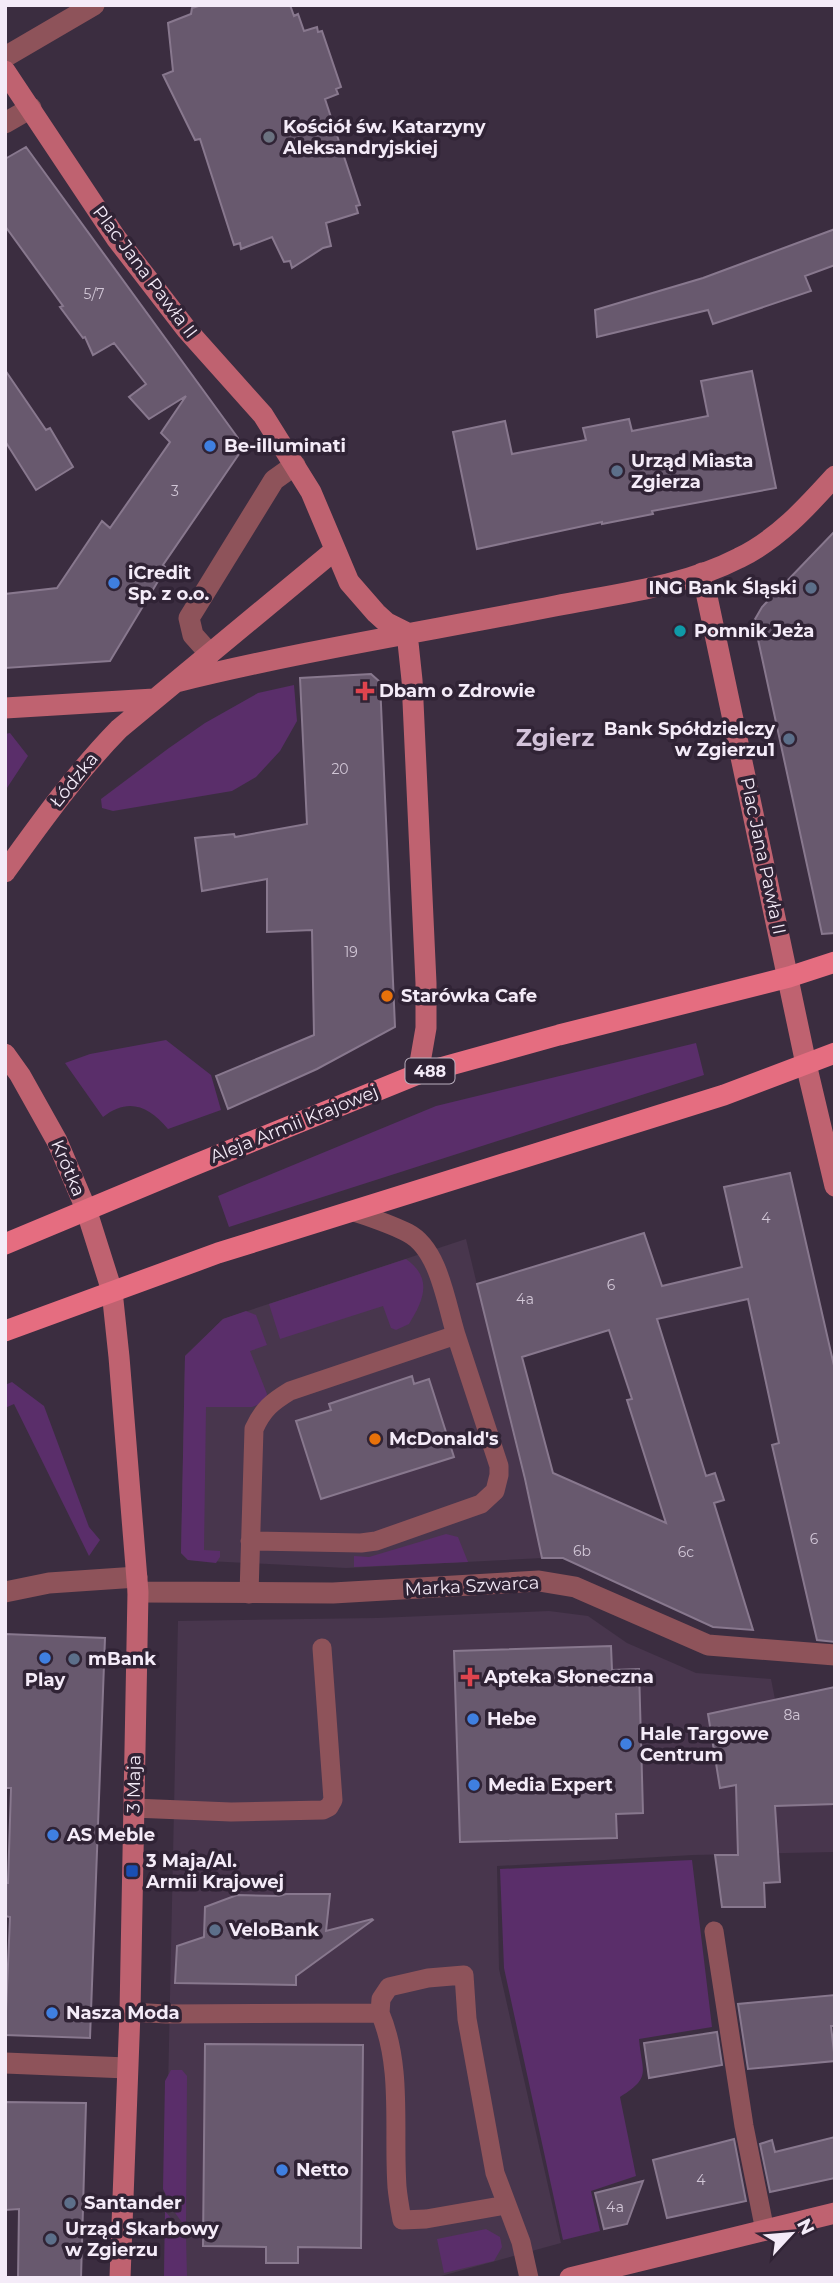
<svg xmlns="http://www.w3.org/2000/svg" width="840" height="2283" font-family="Montserrat,sans-serif">
<rect width="100%" height="100%" fill="#3b2d40"/>
<path fill="#48364d" d="M466,1239L543,1558L346,1568L188,1560L181,1553L185,1356L223,1319Z
M549,1611L588,1616L627,1643L696,1673L771,1679L785,1750L818,1743L835,1817V1852L693,1855L497,1866L499,1969L561,2243L434,2278H164L178,1621L377,1618Z"/>
<path fill="#5a2e6a" d="M294,685L297,721L280,751L256,777L232,791L113,811L102,808L101,799L169,748L205,723L258,693Z
M10,733L28,756L5,791V734Z
M166,1040L211,1075L221,1110L168,1129C149,1106 128,1097 103,1117L65,1063L90,1054Z
M696,1043L704,1075L229,1227L218,1196L436,1106Z
M406,1259C433,1278 424,1300 409,1324L396,1330L391,1328L383,1306L280,1339L269,1304Z
M246,1311L256,1315L267,1345L250,1351L267,1394L265,1402L252,1407H206L204,1550L220,1551V1557L216,1563L188,1560L181,1553L185,1356L223,1319Z
M12,1382L44,1406L89,1527L100,1540L89,1556L14,1404L5,1408V1385Z
M446,1534L458,1537L468,1562L354,1567V1556L369,1557Z
M692,1860L712,2027L639,2039C642,2073 652,2077 620,2097L636,2176L591,2191L600,2231L563,2240L504,1968L500,1869Z
M171,2070H182L187,2076L186,2228L173,2210L163,2189L165,2081Z
M165,2211L186,2236L187,2278H164Z
M486,2229L500,2237L502,2247L494,2261L444,2273L437,2239Z"/>
<path fill="#68596e" stroke="#88788e" stroke-width="2" fill-rule="evenodd" d="M202,5H290L294,16L298,14L304,31L317,27L318,32L322,31L341,87L336,89L338,94L325,99L360,205L356,206L358,213L326,223L331,246L323,248L292,268L290,261L284,262L272,237L241,249L240,243L234,245L200,139L195,140L163,75L173,71L168,23L191,14L192,8Z
M26,147L238,438L239,454L163,565L166,568L110,661L5,668V594L57,588L102,521L110,528L170,442L161,433L186,396L149,419L129,397L146,384L114,343L93,355L85,337L83,338L60,307L63,306L5,226V159Z
M835,229V265L805,276L811,291L713,324L708,310L597,337L595,310L703,278Z
M5,370L46,430L50,428L73,467L36,490L5,441Z
M752,371L776,488L652,511L653,514L602,524V522L477,549L453,432L505,421L512,454L586,440L583,428L629,419L632,431L708,416L701,381Z
M835,531V933L822,934L754,621L762,607Z
M371,674L380,682L395,1027L317,1069L228,1109L216,1076L314,1035L312,930L267,932V879L202,891L195,838L234,834L235,837L307,824L300,678Z
M790,1173L835,1370V1642L817,1640L772,1445L779,1443L748,1299L657,1319L706,1476L715,1473L724,1500L714,1503L753,1630L713,1627L563,1558H542L525,1479L477,1284L644,1233L662,1286L742,1267L724,1187ZM609,1330L632,1399L627,1400L666,1523L553,1473L522,1357Z
M412,1376L414,1384L429,1379L454,1457L321,1499L296,1421L331,1410L329,1404Z
M5,1634L105,1638L90,2038L5,2035L10,1917L5,1916V1883H8L11,1788H5Z
M611,1646L612,1670L639,1669L643,1813L616,1814L617,1838L460,1842L454,1651Z
M835,1687V1804L775,1806L780,1882L764,1883L765,1907H722L715,1855H738L736,1785L720,1788L708,1714Z
M286,1894H330L326,1931L372,1919L373,1920L296,1976V1985L175,1983L177,1946L204,1937L205,1907L237,1895L279,1896Z
M835,1995V2026H831L835,2061L748,2069L738,2004Z
M717,2032L722,2065L649,2078L644,2043Z
M205,2044L363,2045L361,2248L298,2247V2263H266V2247L203,2246Z
M5,2102L86,2103L81,2278H18L19,2209L5,2210Z
M835,2137V2178L770,2192L760,2144L772,2140L775,2152Z
M734,2139L746,2201L667,2218L653,2160Z
M643,2181L627,2224L604,2229L595,2193Z"/>
<g fill="none" stroke-linecap="round" stroke-linejoin="round">
<path stroke="#8e535a" stroke-width="19" d="M352,1211C371,1218 391,1224 408,1233C439,1249 446,1303 456,1335
M249,1594L254,1429C263,1409 272,1402 290,1391L456,1335L499,1466V1475L495,1491L481,1504L376,1541L361,1543L250,1541
M133,1808L231,1812L323,1810L329,1807L333,1800L322,1648
M714,1931L744,2126L765,2231
M130,2012L166,2014L380,2013L381,1999L389,1987L428,1978L464,1975L467,2019L495,2173L521,2242L529,2278
M380,2013C403,2067 393,2129 397,2187C398,2198 400,2209 402,2220L426,2219L506,2205"/>
<path stroke="#8e535a" stroke-width="21" d="M5,57L94,5
M5,123L31,108
M210,654L193,635L189,618L274,480L295,465
M5,1592L49,1583L137,1577
M138,1592L333,1593L539,1581L575,1587L708,1645L835,1655
M5,2063L127,2068"/>
<path stroke="#bf6270" stroke-width="21" d="M5,71L116,238L187,330L263,415L311,492L349,582L376,613L387,623L407,633L412,680L426,983V1028L418,1074
M702,573L806,1064L835,1186
M176,682C301,651 428,631 555,606C616,594 683,587 739,558C778,539 806,508 835,476
M5,708L154,699
M5,872C41,822 76,773 119,729L335,550
M5,1054L20,1075L57,1141L86,1209L112,1291L119,1357L138,1592L130,2012L120,2278
M570,2278L835,2213"/>
<path stroke="#e56d80" stroke-width="21" d="M5,1244L192,1166L418,1074L559,1035L789,977L835,962
M5,1331L218,1253L724,1095L835,1053"/>
</g>
<circle fill="#6b7280" stroke="#302335" stroke-width="2.5" cx="269" cy="137" r="7"/>
<g fill="#3f7fe0" stroke="#302335" stroke-width="2.5">
<circle cx="210" cy="446" r="7"/>
<circle cx="114" cy="583" r="7"/>
<circle cx="45" cy="1658" r="7"/>
<circle cx="473" cy="1719" r="7"/>
<circle cx="626" cy="1744" r="7"/>
<circle cx="474" cy="1785" r="7"/>
<circle cx="53" cy="1835" r="7"/>
<circle cx="52" cy="2013" r="7"/>
<circle cx="282" cy="2170" r="7"/>
</g>
<g fill="#5c6f8a" stroke="#302335" stroke-width="2.5">
<circle cx="617" cy="471" r="7"/>
<circle cx="811" cy="588" r="7"/>
<circle cx="789" cy="739" r="7"/>
<circle cx="74" cy="1659" r="7"/>
<circle cx="215" cy="1930" r="7"/>
<circle cx="70" cy="2203" r="7"/>
<circle cx="51" cy="2239" r="7"/>
</g>
<circle fill="#0f9aa8" stroke="#302335" stroke-width="2.5" cx="680" cy="631" r="7"/>
<g fill="#e0444e" stroke="#302335" stroke-width="2.5">
<path d="M361.5 680.5h7v7h7v7h-7v7h-7v-7h-7v-7h7z"/>
<path d="M466.5 1666.5h7v7h7v7h-7v7h-7v-7h-7v-7h7z"/>
</g>
<g fill="#e8710a" stroke="#302335" stroke-width="2.5">
<circle cx="387" cy="996" r="7"/>
<circle cx="375" cy="1439" r="7"/>
</g>
<rect fill="#1a4fb4" stroke="#302335" stroke-width="2.5" x="125" y="1864" width="14" height="14" rx="3.5"/>
<g text-anchor="middle" dominant-baseline="central" stroke-width="7" stroke-linejoin="round" paint-order="stroke">
<g font-size="14" fill="#d1c6d6">
<text x="94" y="294">5/7</text>
<text x="175" y="491">3</text>
<text x="340" y="769">20</text>
<text x="351" y="952">19</text>
<text x="766" y="1218">4</text>
<text x="611" y="1285">6</text>
<text x="525" y="1299">4a</text>
<text x="814" y="1539">6</text>
<text x="582" y="1551">6b</text>
<text x="686" y="1552">6c</text>
<text x="792" y="1715">8a</text>
<text x="701" y="2180">4</text>
<text x="615" y="2207">4a</text>
</g>
<rect fill="#302335" stroke="#b9afbe" stroke-width="2" x="405.5" y="1058.5" width="49" height="25" rx="5"/>
<g font-size="16" font-weight="bold" fill="#f4ebf8">
<text x="430" y="1071">488</text>
</g>
<g font-size="18" font-weight="bold" fill="#f4ebf8" stroke="#302335" text-anchor="start">
<text x="283" y="127">Kościół św. Katarzyny<tspan x="283" dy="21">Aleksandryjskiej</tspan></text>
<text x="224" y="446">Be-illuminati</text>
<text x="631" y="461">Urząd Miasta<tspan x="631" dy="21">Zgierza</tspan></text>
<text x="128" y="573">iCredit<tspan x="128" dy="21">Sp. z o.o.</tspan></text>
<text x="797" y="588" text-anchor="end">ING Bank Śląski</text>
<text x="694" y="631">Pomnik Jeża</text>
<text x="379" y="691">Dbam o Zdrowie</text>
<text x="775" y="729" text-anchor="end">Bank Spółdzielczy<tspan x="775" dy="21">w Zgierzu1</tspan></text>
<text x="401" y="996">Starówka Cafe</text>
<text x="389" y="1439">McDonald's</text>
<text x="88" y="1659">mBank</text>
<text x="484" y="1677">Apteka Słoneczna</text>
<text x="45" y="1680" text-anchor="middle">Play</text>
<text x="487" y="1719">Hebe</text>
<text x="640" y="1734">Hale Targowe<tspan x="640" dy="21">Centrum</tspan></text>
<text x="488" y="1785">Media Expert</text>
<text x="67" y="1835">AS Meble</text>
<text x="146" y="1861">3 Maja/Al.<tspan x="146" dy="21">Armii Krajowej</tspan></text>
<text x="229" y="1930">VeloBank</text>
<text x="66" y="2013">Nasza Moda</text>
<text x="296" y="2170">Netto</text>
<text x="84" y="2203">Santander</text>
<text x="65" y="2229">Urząd Skarbowy<tspan x="65" dy="21">w Zgierzu</tspan></text>
</g>
<g font-size="18" fill="#f4ebf8" stroke="#302335">
<text transform="translate(145 272) rotate(53)">Plac Jana Pawła II</text>
<text transform="translate(74 780) rotate(-51)">Łódzka</text>
<text transform="translate(763 856) rotate(78)">Plac Jana Pawła II</text>
<text transform="translate(294 1124) rotate(-22)">Aleja Armii Krajowej</text>
<text transform="translate(68 1168) rotate(67)">Krótka</text>
<text transform="translate(472 1586) rotate(-3)">Marka Szwarca</text>
<text transform="translate(134 1784) rotate(-89)">3 Maja</text>
</g>
<g font-size="24" font-weight="bold" fill="#d3c3da" stroke="#302335">
<text x="555" y="737">Zgierz</text>
</g>
</g>
<rect width="840" height="2283" fill="none" stroke="#f4ebf8" stroke-width="14"/>
<g transform="translate(791 2234) rotate(64)" stroke="#302335" stroke-width="5" paint-order="stroke">
<path d="M0-5L12 26L0 18L-12 26Z" fill="#f4ebf8"/>
<text y="-10" font-size="19" font-weight="bold" text-anchor="middle" fill="#f4ebf8">N</text>
</g>
</svg>
